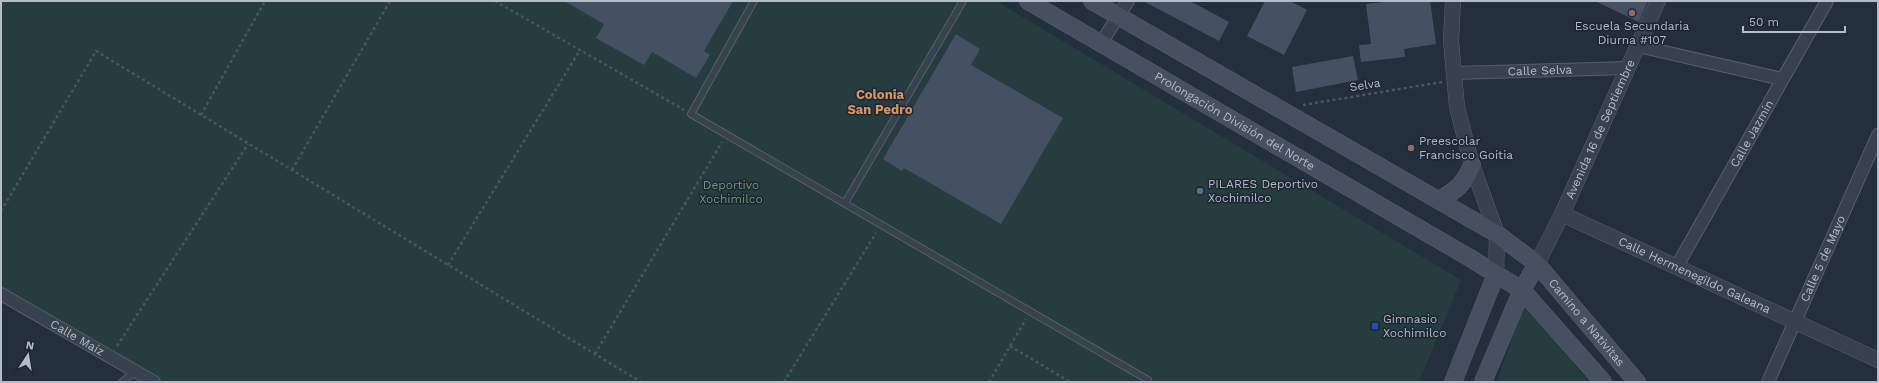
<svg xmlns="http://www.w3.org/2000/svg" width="1879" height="383" font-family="'Work Sans',sans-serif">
<rect width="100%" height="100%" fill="#242f3e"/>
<path fill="#263c3f" d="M1,1H996L1461,280L1419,382H163L1,288Z
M1524,302L1589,382H1497Z"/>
<path fill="#455162" d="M564,1H733L704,51L710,55L696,78L652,52L644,65L596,38L604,24Z
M1143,1H1190L1229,22L1219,41Z
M1265,1H1290L1307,10L1284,55L1247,36Z
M1393,1H1430L1436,44L1404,49L1405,57L1361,62L1359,45L1371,44L1366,4Z
M1595,1H1648L1639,22Z
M956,34L980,49L971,65L1063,118L1001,224L904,168L902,171L883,159Z
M1353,56L1358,80L1296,92L1292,67Z"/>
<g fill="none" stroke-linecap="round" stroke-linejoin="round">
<defs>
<path id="service" d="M754,1L691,114L1148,380
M845,203L963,1
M122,382L135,372"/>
<g id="minor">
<path d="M1101,43L1128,1"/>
<path d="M1638,46L1782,79"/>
<path id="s1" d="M1453,73L1628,68"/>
<path id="s2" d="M1677,266L1827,1"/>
<path id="s3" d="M1,294L154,382"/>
<path id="s4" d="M1768,382L1878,135"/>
</g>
<g id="tertiary">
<path d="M1453,1L1451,41L1457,107L1472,165L1497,234L1496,274"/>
<path id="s5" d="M1562,214L1878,360"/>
<path id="s6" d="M1537,264L1562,214L1658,1"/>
</g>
<g id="secondary">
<path id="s7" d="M1028,1L1470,258L1522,290L1603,382"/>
<path id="s8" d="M1092,1L1497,234L1537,264L1637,382"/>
<path d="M1439,200C1457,190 1464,184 1472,165"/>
<path d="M1453,382L1496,274"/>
<path d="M1483,382L1522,290L1537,264"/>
</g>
</defs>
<use href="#service" stroke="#565f6c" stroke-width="8"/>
<use href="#minor" stroke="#565f6c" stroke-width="14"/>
<use href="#tertiary" stroke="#565f6c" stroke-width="16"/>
<use href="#secondary" stroke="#565f6c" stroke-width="18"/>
<path stroke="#44595c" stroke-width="2.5" stroke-dasharray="3 3" stroke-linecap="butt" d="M495,1L684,110
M1303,105L1442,82
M201,115L265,1
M292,170L390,1
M1,211L96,51L641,382
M448,265L580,50
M117,346L248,144
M1010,346L1070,382
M595,354L722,142
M784,382L876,233
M989,382L1026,319"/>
<use href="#service" stroke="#38414e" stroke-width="6"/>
<use href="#minor" stroke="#38414e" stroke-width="12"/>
<use href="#tertiary" stroke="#38414e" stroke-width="15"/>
<use href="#secondary" stroke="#465061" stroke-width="17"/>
</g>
<g fill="#8d6e63" stroke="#1d2633" stroke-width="1.5">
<circle cx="1632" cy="13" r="4"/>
<circle cx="1411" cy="148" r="4"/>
</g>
<circle fill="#5c6f8a" stroke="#1d2633" stroke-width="1.5" cx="1200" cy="191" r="4"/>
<rect fill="#1a4fb4" stroke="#1d2633" stroke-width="1.5" x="1371" y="322" width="8" height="8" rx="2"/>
<g text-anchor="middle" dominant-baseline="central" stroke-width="3" stroke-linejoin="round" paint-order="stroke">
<g font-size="12" fill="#b4bcc9" stroke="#1d2633" text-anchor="start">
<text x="1632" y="26" text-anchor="middle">Escuela Secundaria<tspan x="1632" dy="14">Diurna #107</tspan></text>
<text x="1419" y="141">Preescolar<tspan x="1419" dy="14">Francisco Goitia</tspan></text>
<text x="1208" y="184">PILARES Deportivo<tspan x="1208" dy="14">Xochimilco</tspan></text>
<text x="1383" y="319">Gimnasio<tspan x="1383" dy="14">Xochimilco</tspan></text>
</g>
<g font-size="12" fill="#b4bcc9" stroke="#1d2633">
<text stroke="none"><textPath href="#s1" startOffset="87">Calle Selva</textPath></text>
<text transform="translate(1365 85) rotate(-9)">Selva</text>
<text stroke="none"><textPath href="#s7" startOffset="239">Prolongación División del Norte</textPath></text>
<text stroke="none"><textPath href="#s6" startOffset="149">Avenida 16 de Septiembre</textPath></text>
<text stroke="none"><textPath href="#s2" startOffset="152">Calle Jazmín</textPath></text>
<text stroke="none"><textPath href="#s4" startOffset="135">Calle 5 de Mayo</textPath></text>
<text stroke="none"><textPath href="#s5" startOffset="146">Calle Hermenegildo Galeana</textPath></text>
<text stroke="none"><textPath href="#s8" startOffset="594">Camino a Nativitas</textPath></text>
<text stroke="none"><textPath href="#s3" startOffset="88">Calle Maíz</textPath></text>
</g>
<g font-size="12" fill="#6b9a76" stroke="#1d2633">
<text x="731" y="185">Deportivo<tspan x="731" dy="14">Xochimilco</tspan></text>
</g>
<g font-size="13" font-weight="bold" fill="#d59563" stroke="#1d2633">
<text x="880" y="94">Colonia<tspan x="880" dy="15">San Pedro</tspan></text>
</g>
</g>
<rect width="1879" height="383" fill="none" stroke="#b4bcc9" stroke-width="4"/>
<g transform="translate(28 355) rotate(12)" stroke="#1d2633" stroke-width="3" paint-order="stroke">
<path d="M0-3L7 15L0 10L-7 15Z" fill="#b4bcc9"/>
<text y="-6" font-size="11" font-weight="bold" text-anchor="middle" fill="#b4bcc9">N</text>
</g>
<path d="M1743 26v6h102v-6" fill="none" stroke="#b4bcc9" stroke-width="2"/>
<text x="1749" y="26" font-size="12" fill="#b4bcc9" stroke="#1d2633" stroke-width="3" paint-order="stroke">50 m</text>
</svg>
